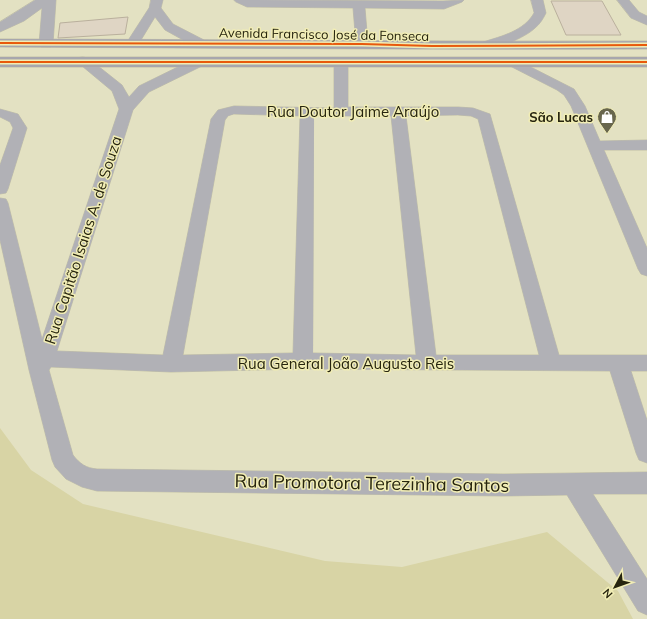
<svg xmlns="http://www.w3.org/2000/svg" width="647" height="619" font-family="Mulish,sans-serif">
<rect width="100%" height="100%" fill="#e3e1c2"/>
<path fill="#d8d4a5" d="M0,428L31,470L83,504L325,561L402,567L547,532L618,591L633,619H0Z"/>
<path fill="#dfd5c4" stroke="#bab09d" d="M551,1H602L621,35H566Z
M128,17L125,34L58,38L60,23Z"/>
<g fill="none" stroke-linecap="round" stroke-linejoin="round">
<defs>
<path id="minor" d="M151,0H163L161,8L173,24L204,40L205,43L204,46H194L165,30L155,17L138,45H128L127,42L149,8Z
M234,0L443,1L464,0L462,2L444,9L365,8L368,44L362,48L356,44L353,8L247,7L236,2Z
M531,0H543L546,13C543,19 540,24 535,28C526,37 495,51 483,48L482,45L483,42C502,36 524,31 534,13Z
M617,0H629L639,12L647,16V25L631,18Z
M83,57L88,58L122,85L129,97L139,86L192,60H202L204,63L202,66L149,92L133,110L57,351L163,355L211,119L218,110L234,106L334,108V62L336,59H346L348,62V107H458L473,108L490,114L559,355H647V371H631L647,420V463L639,460L636,453L610,371L303,369L171,372L51,367L49,370L73,455C80,464 86,468 97,469L503,474L647,472V494H593L647,579V615L638,611L567,495L503,496L97,491L82,487L66,479L55,467L52,460L29,370L0,240V198L6,199L8,203L42,339L119,109L112,91L76,61L78,58ZM234,114L300,116L293,353L183,355L225,120L228,116ZM458,115L471,116L478,119L539,355H436L406,116ZM314,116H391L416,355L313,353Z
M515,59L574,89L585,106L600,141L647,140V150H604L647,248V276L641,274L638,269L571,106L564,95L557,90L510,66L508,63L510,60Z
M0,109L18,114L27,128L8,189L6,193L0,194V165L13,128L10,122L0,117Z"/>
<path id="tertiary" d="M35,0H56L53,44L51,47H41L39,44L42,8L24,21L0,32V22Z"/>
<path id="secondary" d="M0,39C216,39 431,42 647,41V49C431,50 216,48 0,47Z
M0,57H647V67H0Z"/>
</defs>
<use href="#minor" stroke="#c2c0a8" stroke-width="1"/>
<use href="#tertiary" stroke="#c2c0a8" stroke-width="1"/>
<use href="#secondary" stroke="#c2c0a8" stroke-width="1"/>
<use href="#minor" fill="#b1b1b6" fill-rule="evenodd"/>
<use href="#tertiary" fill="#b1b1b6" fill-rule="evenodd"/>
<use href="#secondary" fill="#a7a6ad" fill-rule="evenodd"/>
<defs>
<path id="cycleway" d="M0,42L362,43L432,45L647,44V46L432,47L362,45L0,44Z
M0,61H647V63H0Z"/>
</defs>
<use href="#cycleway" stroke="#f1edb5" stroke-width="3"/>
<use href="#cycleway" fill="#e8590c" fill-rule="evenodd"/>
</g>
<defs>
<symbol id="shop-pin" viewBox="-11 -11 22 30"><path d="M0 17L-7.5 6A9.5 9.5 0 1 1 7.5 6Z" fill="#68664d" stroke="#f1edb5"/><path d="M-5-2.5h2.3a2.7 3.5 0 0 1 5.4 0H5L5.5 6h-11ZM-1.5-2.5h3a1.5 2.3 0 0 0-3 0Z" fill="#fff"/></symbol>
</defs>
<g fill-rule="evenodd">
<use href="#shop-pin" x="596" y="106" width="22" height="30"/>
</g>
<g text-anchor="middle" dominant-baseline="central" stroke-width="3" stroke-linejoin="round" paint-order="stroke">
<g font-size="13" fill="#26240e" stroke="#f1edb5">
<text transform="translate(324 34) rotate(1)">Avenida Francisco José da Fonseca</text>
</g>
<g font-size="13" font-weight="bold" fill="#26240e" stroke="#f1edb5" text-anchor="end">
<text x="593" y="117">São Lucas</text>
</g>
<g font-size="15" fill="#26240e" stroke="#f1edb5">
<text x="353" y="111">Rua Doutor Jaime Araújo</text>
<text transform="translate(83 240) rotate(-72)">Rua Capitão Isaias A. de Souza</text>
<text x="346" y="363">Rua General João Augusto Reis</text>
</g>
<g font-size="18" fill="#26240e" stroke="#f1edb5">
<text transform="translate(372 483) rotate(1)">Rua Promotora Terezinha Santos</text>
</g>
</g>
<g transform="translate(615 587) rotate(229)" stroke="#f1edb5" stroke-width="3" paint-order="stroke">
<path d="M0-3L7 15L0 10L-7 15Z" fill="#26240e"/>
<text y="-6" font-size="11" font-weight="bold" text-anchor="middle" fill="#26240e">N</text>
</g>
</svg>
